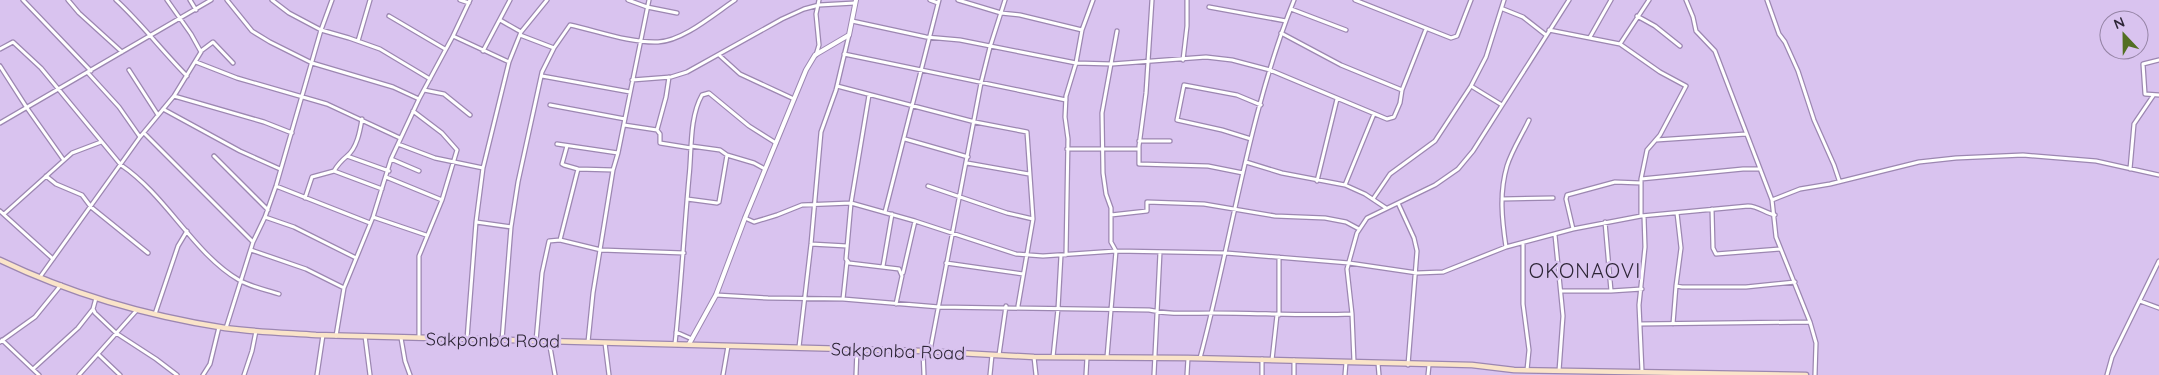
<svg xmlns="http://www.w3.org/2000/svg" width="2159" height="375" font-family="Quicksand,sans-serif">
<rect width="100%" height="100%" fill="#d9c3ef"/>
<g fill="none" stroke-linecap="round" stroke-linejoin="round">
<defs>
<path id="minor" d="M23,0L91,71
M68,0L79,13L122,52
M116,0C142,24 163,52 187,76
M190,0L196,10
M227,0L252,31L270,42L312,63L393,87L419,99
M272,0L289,13L321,30L349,38L380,49L430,79
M460,0L469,3
M628,0L647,7L677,13
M930,0L938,3
M958,0L1001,13L1020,15L1082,30
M1152,0L1146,93L1139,146V164L1208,166L1243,173
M1355,0L1451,38L1457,36L1471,0
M1686,0L1693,17L1696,31L1715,51L1772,200L1776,237L1810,322L1816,343L1815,375
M1767,0L1779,34L1785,42L1798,71L1814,120L1834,165L1839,180
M1209,7L1286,21
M1291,9L1346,30
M1503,9L1523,17L1546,35
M389,16L445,49
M1637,16L1655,26L1680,46
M500,20L521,32
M852,21L926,37L960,40L1076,63L1112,64L1206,57L1232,60L1270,70L1387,119L1394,117L1400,103L1402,90L1426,29
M1549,30L1620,44L1660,72L1686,86L1660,135L1647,150L1641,179V216
M1117,31L1102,113L1103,173L1106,194L1111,208V242L1116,251L1226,253L1349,263L1417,273L1443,272L1506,247L1573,229L1641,216L1748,206C1758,206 1765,213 1775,215
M1281,33L1341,65L1402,90
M520,35L554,48
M453,36L509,62L483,168L476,222L467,339
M1590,37L1611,0
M358,41L370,0
M1620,44L1649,0
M0,49L13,42L41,68L121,165C167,196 194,254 239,280C251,287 267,290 279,294
M201,51L213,42L233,63
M483,51L510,0
M844,54L1066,100
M719,55L740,74L794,99
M816,55L819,45L816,14L819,0
M1183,60L1187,26V0
M2159,60L2143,64L2145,94L2159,95
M196,62L237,78L327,104L400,138
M509,62L521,32L547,0
M0,66L27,108L63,159
M129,70L158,115
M88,73L119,107L140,137
M542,76L630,92
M632,80L671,77L687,72L782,19L804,9L819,5L855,3
M837,86L975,122L1027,132L1033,219L1018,306
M1471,86L1502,105
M424,90L444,94L470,115
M869,95L851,203L846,259L849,263L899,269L902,276L896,304
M174,96L264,122L292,133
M550,105L625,119
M163,109L240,151L280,169
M413,111L442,133L457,150L442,200L419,256V338
M0,123L211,0
M624,125L657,130L660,134V143L691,148
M657,130L666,97L669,77
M144,133L253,242
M905,139L968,157
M1251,139L1222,130L1177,120L1184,85L1237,95L1261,105
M1656,140L1746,134
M1139,141H1170
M398,144L435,158L483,168
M557,144L618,153
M567,146L562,164L564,165L578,169L613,170
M691,146L720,150L727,155L754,163L765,169
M1067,149H1139
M214,156L268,210
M347,156L389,171
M391,159L419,171
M1246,162L1282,173L1345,185L1365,194L1386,208
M967,163L1029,174
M2130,169L2134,124L2153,96
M334,171L382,189
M46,176L56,184L82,195L91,207L148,253
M386,177L442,200
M1641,179L1743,169H1760
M1317,181L1337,99
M1345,185L1374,114
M276,186L370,223
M928,186L1007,213L1033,219
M305,198L312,177L334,171C338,164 341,161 347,156C357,148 360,131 362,119
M687,199L717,203L719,202L727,155
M1373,199L1390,174L1435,141L1471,86L1486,57L1504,0
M1502,199L1553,198
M1772,200L1800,189L1830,184L1919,162L1956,158L2023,155L2096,161L2159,175
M1398,203L1414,238L1417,251L1408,365
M1712,209L1713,248L1716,254L1780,249
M0,211L53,259
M885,212L939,0
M1677,213L1681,248L1676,286L1682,287H1746L1795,282
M4,214L72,153L101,142
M1111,215L1147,211V202L1204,204L1275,216L1325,218L1346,222L1359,229
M265,217L294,227L356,258
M373,217L426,235
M745,218L754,222L777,215L802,205L851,203L915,221L1016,254L1043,256L1116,251L1107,357
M476,222L511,227
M1573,229L1566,199L1567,195L1615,182L1641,183
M1555,235L1563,316L1559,371
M560,240L578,169
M811,244L847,246
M1523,244V304L1529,350L1527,370
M1506,247C1502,220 1499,193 1507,166C1512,150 1522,135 1529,120
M251,250L306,269L344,288
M1066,255L1068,139L1065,117L1066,96L1076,63L1082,30L1093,0
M946,263L1023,274
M883,266L892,214
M903,273L915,221
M40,277L140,137L174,96L201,52L191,34L167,0
M1562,291H1611L1605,222
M1611,291L1642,289
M716,295L768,298L843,299L939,307L1149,310C1171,315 1191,313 1214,313C1260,313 1306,316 1352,314
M96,298L93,309L95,313L116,333L156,359L177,375
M843,299L847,261
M2140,301L2159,308
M155,314L178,246L187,231
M1279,315V257
M1640,324L1810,322
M1673,324L1676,286
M226,328L253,242L265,217L276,186L321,30L332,0
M676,332L692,339
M336,336L344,288L373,217L391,159L419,99L453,36L470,0
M365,336L370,375
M401,338L405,361L410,375
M2,340L39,375
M502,340L511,227L518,182L542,72L554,48L570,25C598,31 629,43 658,42C683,41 714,14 735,0
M536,341L542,273L549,241L560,240L601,250L684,253
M549,341L555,375
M0,342L35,317L61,285
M588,342L593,293L613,170L618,153L649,0
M605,343L609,375
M675,344C681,288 684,233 689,177C692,151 689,118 702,95L709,93L749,126L776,143
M799,347L811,244L821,132L836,90L849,35
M923,351L924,375
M930,351L981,83L990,47L1005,0
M99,355L120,375
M999,355L1006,306
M1034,357L1036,375
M1053,357L1058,309L1061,255
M1200,358C1232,239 1248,115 1294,0
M1272,360L1277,315
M1294,360V375
M1354,362L1352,314L1347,269L1357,233L1367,218L1435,185L1458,169L1473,151L1569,0
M1378,363L1379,375
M33,369L78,328L93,309
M1642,371L1639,305L1645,247L1644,216
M79,375L137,310
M203,375L210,364L219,327
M244,375L252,351L256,331
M317,375L323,335
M723,375L728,346
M856,375L857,349
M990,375L992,355
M1086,375L1087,357
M1154,375L1160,252
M1187,375L1188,358
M1262,375V359
M1345,375L1346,362
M1428,375L1429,365
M2107,375L2112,357L2159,261"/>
<path id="tertiary" d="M689,344L716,295L745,218L806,70L815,55L849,35L856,0"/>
<path id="secondary" d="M0,260C71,294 148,316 225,328C255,332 286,333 316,335L923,351L1034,357L1188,358L1472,365L1514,370L1806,375"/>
</defs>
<use href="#minor" stroke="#9c87b1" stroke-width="5.5"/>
<use href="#tertiary" stroke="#9c87b1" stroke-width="6"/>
<use href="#secondary" stroke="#9c87b1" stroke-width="7"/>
<use href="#minor" stroke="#fff" stroke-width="3"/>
<use href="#tertiary" stroke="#fff" stroke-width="4"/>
<use href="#secondary" stroke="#fae4c9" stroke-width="4.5"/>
</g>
<g text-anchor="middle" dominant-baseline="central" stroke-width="5" stroke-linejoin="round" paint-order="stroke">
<g font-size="18" fill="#2e2637" stroke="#d9c3ef">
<text transform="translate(493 340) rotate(1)">Sakponba Road</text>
<text transform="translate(898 351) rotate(2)">Sakponba Road</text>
</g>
<g font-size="20" letter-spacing="1" fill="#2e2637" stroke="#d9c3ef">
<text x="1585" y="270">OKONAOVI</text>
</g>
</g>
<g transform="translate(2124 35) rotate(338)"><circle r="24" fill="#d9c3ef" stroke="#9584a5"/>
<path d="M0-4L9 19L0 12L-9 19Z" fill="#536f23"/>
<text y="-8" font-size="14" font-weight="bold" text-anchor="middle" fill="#2e2637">N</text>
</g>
</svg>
